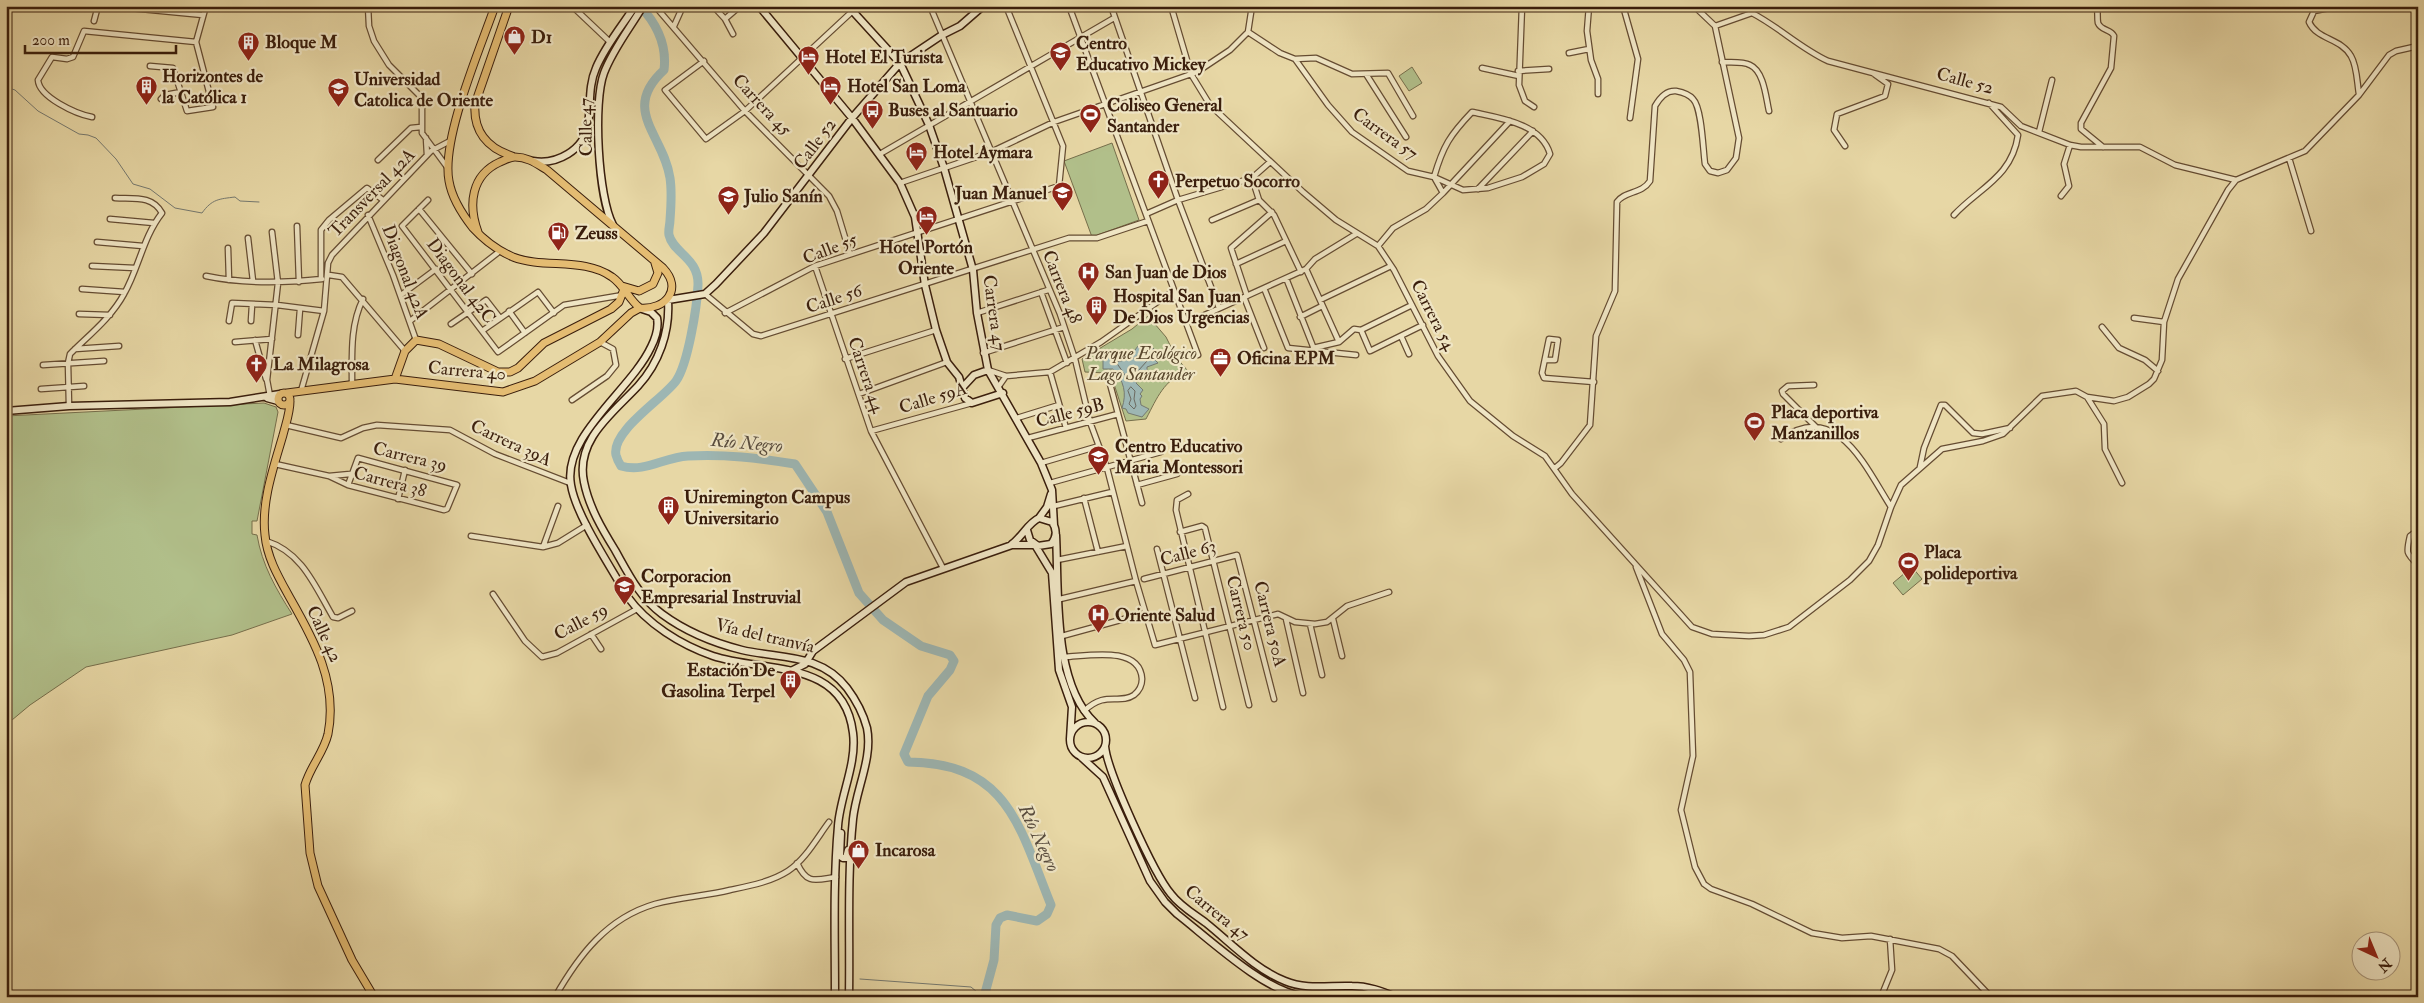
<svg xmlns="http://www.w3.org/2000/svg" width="2424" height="1003" font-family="'IM FELL Double Pica',serif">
<rect width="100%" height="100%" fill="#e7d7a5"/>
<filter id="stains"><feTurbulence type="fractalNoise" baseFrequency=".004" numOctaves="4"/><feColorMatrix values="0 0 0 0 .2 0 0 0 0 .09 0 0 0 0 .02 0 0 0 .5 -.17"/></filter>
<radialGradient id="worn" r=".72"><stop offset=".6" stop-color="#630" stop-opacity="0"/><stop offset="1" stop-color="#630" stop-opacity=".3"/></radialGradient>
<path fill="#b1bf8a" stroke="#766e4b" d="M1412,67L1422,83L1409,91L1399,76Z
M1112,143L1139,220L1092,237L1064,161Z
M1148,316L1166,337L1176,357L1187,370C1163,382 1158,396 1146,419L1126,421L1114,384L1107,373L1085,372L1082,359L1132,329Z
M264,403L276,407L278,412L257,521H252V534L257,535C262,565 276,589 292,614L232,635L86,667L30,705L6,725V416Z
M1912,567L1922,579L1903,595L1893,583Z"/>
<path fill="#9db6b3" stroke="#757970" d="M1138,346L1146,353L1153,348L1157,352L1153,358L1158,363L1147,367V370L1141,373L1136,383L1143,390L1140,394L1142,396L1140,399L1141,405L1149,409L1142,417L1128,413L1126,409L1122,408C1127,393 1124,381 1113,369H1103V358L1122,355L1127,349V354H1132Z"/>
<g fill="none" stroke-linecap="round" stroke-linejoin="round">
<path stroke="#6c6a60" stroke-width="1" d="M1139,355L1147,361L1129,381L1116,362L1134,358Z
M1131,387L1135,391L1134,399L1136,406L1134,409L1129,404L1131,399L1128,391Z"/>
<path stroke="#757970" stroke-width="1" d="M6,87L15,90L38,111L79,134L88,135L96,138L116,159L133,184L150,189L175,208L202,213C212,199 219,199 235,197L240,201L259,202
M860,979L971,987L983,997"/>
<path stroke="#9db6b3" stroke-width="9" d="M640,6C657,24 667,46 664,70C620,110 664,135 670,178C672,191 671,207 670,220C670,225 668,230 669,235C673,253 699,258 698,285C697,307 688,364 676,381C663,399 611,431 616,455C617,459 619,463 621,466C645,473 664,457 688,456C725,454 758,458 795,464L827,512L859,593L883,620L921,646L950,655L954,661L950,670L928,696L904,754L908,762C1008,763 1019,826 1051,905L1047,914L1037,921L1007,915L1000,918L996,925L994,960L984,997"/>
<defs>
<path id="street" d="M109,6L203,15
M368,6L369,26L374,41L389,65L419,95L422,103V133L447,167
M572,6L610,42
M655,6L745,111L829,196L837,211L850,254
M713,6L725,19L733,34
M930,6L1060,314L1075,359L1090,422L1107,468L1136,581L1155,645L1278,614L1295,622L1315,624L1327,622L1347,606L1389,592
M1069,6L1198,355
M1111,6L1178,200L1219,308
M1171,6L1191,74L1210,105L1303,192L1336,220L1378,246L1394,270L1438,356L1470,401L1513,436L1545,456L1572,494L1692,627L1712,634L1749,636L1764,635L1789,627L1850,580L1869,561L1878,545L1891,507L1901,485L1942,449L1983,441L2003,434L2042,396L2076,391L2087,397L2114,401L2128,397L2149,384L2154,379L2162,360L2164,322L2178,279L2228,190L2236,180L2305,151L2359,95L2389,55L2396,51L2418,46
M1522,6L1519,85L1525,101L1534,107
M1589,6L1587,31L1591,60L1598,79V94
M1623,6L1638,59L1630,118
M1694,6L1715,26
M2097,6C2098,12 2097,18 2098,23C2101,31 2111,29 2114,36L2111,68L2081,123V129L2103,147
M2339,6L2314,11L2309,22C2317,40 2341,38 2351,56C2357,66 2357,82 2359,94
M725,19L740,6
M94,21L98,6
M674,26L683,6
M1715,26L1752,13C1779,27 1800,48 1828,61L2001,107L2021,126L2070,145L2081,147H2140L2175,165L2236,180
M1248,32L1280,53L1295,59L1328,105L1352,132L1408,171L1434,177L1463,190L1488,188L1522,177L1544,164L1550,154C1541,123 1499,118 1472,112C1450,135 1443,146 1434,177L1443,193
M1248,32L1252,6
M1569,53L1589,49
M1295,59L1316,58L1352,74L1388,73L1413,116
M704,61L665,90L706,139L745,111L858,6
M1722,62C1730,63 1742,61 1750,65C1764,71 1766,98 1769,111
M150,66L173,68L187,111L213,107L196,42L206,6
M1482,68L1519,76
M1518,71L1549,69
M1366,74L1406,137
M161,99L165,95L181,92
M92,117C76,114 39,97 38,80L52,57L67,59L73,57L84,31L196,42
M2039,132L2052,80
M426,138L427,155
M1845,146L1834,130L1837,114L1885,96L1888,84L1874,74
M880,154L1114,18
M2289,158L2311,231
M378,160L411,128L421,127
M1252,178L1259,200L1274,215L1301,272
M900,183L991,152L1054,122L1197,72L1230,50L1248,32
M1478,189L1533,131
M2061,196L2069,186L2064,164L2070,145
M428,200L402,226L498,352L564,305L623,295
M419,209L472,274
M1146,214L1178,200L1252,178L1270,162
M368,215L393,275L416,340
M1954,215C1979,188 2012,177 2018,135L1989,103
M110,219L154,223
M1212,220L1259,200
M297,226L299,282
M248,238L253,281
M97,242L143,246
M1378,246L1393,228L1426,209L1443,193L1510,121
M228,248L229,280
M1236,264L1286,241
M92,266L135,268
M815,266L871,431L943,568
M1306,269L1339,342
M329,275L342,277L405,351
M206,276C244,284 284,283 322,279
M1286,278L1314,349
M321,279V230L329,220L367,188L383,200
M1264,288L1288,348L1356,355
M82,289L125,292
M1041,292L1067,363
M705,294L753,334L761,336L1069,238H1097L1148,221
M401,295L436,269
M1247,296L1231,248L1272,212
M1244,297L1264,348
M1320,300L1391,266
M509,311L525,333
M725,313L815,266L1059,186L1063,146L1006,6
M977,313L1048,290
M79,314L110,315
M1300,317L1322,306
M2134,318L2164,322
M229,321L232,303L277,305L324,311
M251,321L252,305
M410,321L500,251
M1187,323L1306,269L1315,259L1356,234
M451,324L486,300L500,318
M2102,327L2119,348L2145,360L2158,371
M1361,330L1370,351L1423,325
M482,331L538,292L554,313
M298,335L300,309
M1401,336L1409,354
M255,340L266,379
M235,342L272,339
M1313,348L1339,342L1354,329L1361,330L1412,305
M75,349L119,346
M983,353L1064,327
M845,359L936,330
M1545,360H1555L1558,340L1549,339L1542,373L1544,378L1594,382
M43,365L104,361
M988,370L1006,376L1050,372L1101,342L1173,291
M1050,372L1066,428
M352,383C352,355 350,325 363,299
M1110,384L1142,503
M1814,385L1788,386L1782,391L1783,394L1816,427
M999,386L1006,376
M41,389L84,386
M301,391L324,311L328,263L332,255L431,151L450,141
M859,394L947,362
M270,396L267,380L278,283L272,232
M2087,397L2104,424L2105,449L2122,483
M572,400L607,376L616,365L613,349L600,342
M69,406L68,363L70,354C89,335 111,318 124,294C139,268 143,237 162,213C152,195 134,199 115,198
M1017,418L1059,405
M286,425L341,438L363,428L377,425L450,430L495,454L570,483
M871,431L972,403
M1028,438L1118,414
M1781,439C1837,399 1866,468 1891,507
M1041,463L1099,446
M275,464L329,476L348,485L444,510L447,509L457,485L358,458L348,485
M1920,467L1924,448L1941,405H1945L1973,433L1982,434L2010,428
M1555,468L1561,463L1590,425L1596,336L1615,291L1617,202C1624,191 1642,194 1650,181L1655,106C1659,99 1666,90 1676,91C1681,92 1689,94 1693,99C1702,108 1703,150 1705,164L1710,171L1718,173L1727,170L1736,158L1739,138L1715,26
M329,476L350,474
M1050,483L1161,452
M1137,485L1177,474
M1188,494L1177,500L1176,510L1223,707
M1084,498L1098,552
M398,499L405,470
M1054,506L1112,492
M2418,530L2410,536C2406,553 2406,553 2418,565
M1180,532L1202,526L1205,528L1249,705
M471,536L543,547L558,543L587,525
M266,541C302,552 315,586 333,617L338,618L352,611
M543,547L558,506
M1157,549L1195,698
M1057,560L1127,546
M1636,567L1662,634L1684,660L1690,672L1693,756L1681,810L1695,867L1704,884L1711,889L1752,904L1812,933L1842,938L1871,936L1939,949L1952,956L1991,997
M1144,579L1237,555L1274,699
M493,594L525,641L542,657L557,653L637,609
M1060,599L1136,581
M1286,619L1303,693
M1333,619L1342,656
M1310,624L1322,675
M591,634L601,649
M1062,636L1146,613
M1065,657C1087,656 1140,645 1142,679C1142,685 1139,691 1134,695C1119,705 1106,690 1084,711
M797,863C807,885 815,880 836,877
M555,997C579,955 607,918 655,904C680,897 706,896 730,890C749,886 771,882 788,871C805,860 817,838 829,822
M1881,997L1892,970L1890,939"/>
<path id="secondary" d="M759,6L852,118L900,183L915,217L925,285L936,330L947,362L959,377L965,398L972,403L1003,393
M848,6L900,63L929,125L944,168L973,270L977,313L988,370L1041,463L1052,490L1054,525
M533,161C557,165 584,150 588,125C591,105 588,86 596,68C605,46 622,26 635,6
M613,225C598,197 593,102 604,73C613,49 630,28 643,6
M668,300L705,294L716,284L764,233L852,118L900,63L942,35L960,26L983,6
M668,301C670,332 659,363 638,386C613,413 575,440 584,482C589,507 602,529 615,550C628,573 640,598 662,614C685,631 714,643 742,650C781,659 820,653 847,688C856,700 863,713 867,728C873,758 856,789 853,819C847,878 850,938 849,997
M642,309L651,312L657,318C659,328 655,339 651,347C631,390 562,436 571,485C576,516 611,567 627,596C647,624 681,645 713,656C765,673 844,658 853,733C857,764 840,796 838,826C833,883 835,940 835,997
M962,388L974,375L988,370
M267,398L278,401
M6,411L69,406L230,402L280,394
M1039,518L1047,507L1051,494
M1056,535C1059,590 1052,683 1095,723
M1012,544C1022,537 1028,523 1039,518L1052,522C1057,529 1057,537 1051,544L1038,546L1030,540L1027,530
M793,670L805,664L813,651L906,582L1012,545H1035L1052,573L1059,670L1072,707L1070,739
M1070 740a18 18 0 1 1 36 0a18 18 0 1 1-36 0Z
M1105,746C1107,771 1154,874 1171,894C1180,906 1194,914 1206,923C1231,943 1255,969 1285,981C1306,990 1330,985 1352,986C1368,986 1381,991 1396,997
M1080,756L1103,777L1150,881L1165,902L1177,914C1208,938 1264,991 1302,996C1320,998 1339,995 1357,997
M841,833L840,856L843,858H846L848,850"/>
<path id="primary" d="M509,6L475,104C473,131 487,148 512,156
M478,232C468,205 471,175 500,162C505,160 510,157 515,157C528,157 537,164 547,170L663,268C683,289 666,310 640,308C629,300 624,285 612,277C584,257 544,269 513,257C497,250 484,240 473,228C462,214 452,199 449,181C441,139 480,49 495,6
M622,286L639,291L653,284L658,273L655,263
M395,379L405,351L416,340L439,344L498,372H510L518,368L544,343L611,309L619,302L624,289
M278 399a6 6 0 1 1 12 0a6 6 0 1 1-12 0Z
M287,393L395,379L503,392L535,381L600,342L631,313L640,308
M290,401C290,413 286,423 283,435C274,466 261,502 265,535C267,558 279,578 290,598C314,640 338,683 328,734C324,752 310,767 305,785L310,853L318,886L352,960L374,997"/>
</defs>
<use href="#street" stroke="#654c32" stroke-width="7"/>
<use href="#secondary" stroke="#3a1e0c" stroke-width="9"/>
<use href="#primary" stroke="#3a1e0c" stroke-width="9"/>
<use href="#street" stroke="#efe5c4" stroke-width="4.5"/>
<use href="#secondary" stroke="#efe5c4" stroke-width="6"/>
<use href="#primary" stroke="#e4bc72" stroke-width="7"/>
</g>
<defs>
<symbol id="shop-pin" viewBox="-11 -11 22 30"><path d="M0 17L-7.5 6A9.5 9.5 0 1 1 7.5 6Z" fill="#8f2418" stroke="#efe5c4"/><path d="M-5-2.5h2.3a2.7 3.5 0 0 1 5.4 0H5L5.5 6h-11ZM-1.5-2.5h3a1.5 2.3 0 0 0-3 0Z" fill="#fff"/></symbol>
<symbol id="building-pin" viewBox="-11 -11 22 30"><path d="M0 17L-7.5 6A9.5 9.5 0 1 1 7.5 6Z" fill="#8f2418" stroke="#efe5c4"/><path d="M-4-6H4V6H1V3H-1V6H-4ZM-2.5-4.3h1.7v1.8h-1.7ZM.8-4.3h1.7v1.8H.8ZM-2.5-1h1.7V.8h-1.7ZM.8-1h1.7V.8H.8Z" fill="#fff"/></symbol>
<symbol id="school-pin" viewBox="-11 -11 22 30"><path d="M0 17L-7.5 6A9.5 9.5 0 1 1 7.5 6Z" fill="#8f2418" stroke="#efe5c4"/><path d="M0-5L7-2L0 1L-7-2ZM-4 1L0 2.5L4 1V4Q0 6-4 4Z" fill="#fff"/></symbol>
<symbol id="hotel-pin" viewBox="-11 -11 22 30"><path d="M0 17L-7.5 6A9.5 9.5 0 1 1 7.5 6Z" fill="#8f2418" stroke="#efe5c4"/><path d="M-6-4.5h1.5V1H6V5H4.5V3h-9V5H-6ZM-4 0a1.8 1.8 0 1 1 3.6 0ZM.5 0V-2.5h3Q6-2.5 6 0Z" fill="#fff"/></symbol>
<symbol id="university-pin" viewBox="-11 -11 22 30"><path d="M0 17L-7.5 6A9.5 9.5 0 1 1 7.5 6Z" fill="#8f2418" stroke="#efe5c4"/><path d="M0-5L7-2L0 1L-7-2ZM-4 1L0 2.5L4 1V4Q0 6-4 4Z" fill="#fff"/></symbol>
<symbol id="bus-pin" viewBox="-11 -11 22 30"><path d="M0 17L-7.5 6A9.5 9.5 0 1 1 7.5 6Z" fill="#8f2418" stroke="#efe5c4"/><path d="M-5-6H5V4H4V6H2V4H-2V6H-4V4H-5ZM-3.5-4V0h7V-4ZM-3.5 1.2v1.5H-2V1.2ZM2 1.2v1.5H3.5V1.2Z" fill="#fff"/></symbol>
<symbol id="stadium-pin" viewBox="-11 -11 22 30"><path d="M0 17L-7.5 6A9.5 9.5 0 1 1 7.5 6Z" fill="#8f2418" stroke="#efe5c4"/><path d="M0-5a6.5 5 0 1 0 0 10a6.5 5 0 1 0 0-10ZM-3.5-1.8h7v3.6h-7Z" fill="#fff"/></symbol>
<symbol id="church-pin" viewBox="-11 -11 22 30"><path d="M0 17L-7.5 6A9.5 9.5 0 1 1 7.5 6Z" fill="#8f2418" stroke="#efe5c4"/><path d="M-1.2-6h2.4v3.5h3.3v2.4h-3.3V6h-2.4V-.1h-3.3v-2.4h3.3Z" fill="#fff"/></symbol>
<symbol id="fuel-pin" viewBox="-11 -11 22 30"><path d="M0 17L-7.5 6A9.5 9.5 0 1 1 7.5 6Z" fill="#8f2418" stroke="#efe5c4"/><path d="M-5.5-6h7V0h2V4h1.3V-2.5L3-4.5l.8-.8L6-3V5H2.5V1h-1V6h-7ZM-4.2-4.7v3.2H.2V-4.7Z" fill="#fff"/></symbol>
<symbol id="hospital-pin" viewBox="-11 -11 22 30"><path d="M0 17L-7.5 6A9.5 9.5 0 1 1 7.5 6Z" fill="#8f2418" stroke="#efe5c4"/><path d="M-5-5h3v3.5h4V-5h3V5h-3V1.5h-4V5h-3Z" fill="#fff"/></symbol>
<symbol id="office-pin" viewBox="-11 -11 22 30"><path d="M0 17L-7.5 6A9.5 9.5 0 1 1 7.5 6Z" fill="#8f2418" stroke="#efe5c4"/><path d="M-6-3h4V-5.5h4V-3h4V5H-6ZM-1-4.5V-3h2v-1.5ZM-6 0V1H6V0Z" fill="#fff"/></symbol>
</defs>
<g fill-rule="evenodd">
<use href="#shop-pin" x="502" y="24" width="25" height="34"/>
<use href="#building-pin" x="236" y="30" width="25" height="34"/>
<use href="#school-pin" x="1048" y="40" width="25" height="34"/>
<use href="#hotel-pin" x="796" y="44" width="25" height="34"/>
<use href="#building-pin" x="134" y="74" width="25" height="34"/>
<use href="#hotel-pin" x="818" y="74" width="25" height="34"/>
<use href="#university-pin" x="326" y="76" width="25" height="34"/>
<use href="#bus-pin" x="860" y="98" width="25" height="34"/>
<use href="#stadium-pin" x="1078" y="102" width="25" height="34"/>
<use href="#hotel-pin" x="904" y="140" width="25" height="34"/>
<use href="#church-pin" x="1146" y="168" width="25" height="34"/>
<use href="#school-pin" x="1050" y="180" width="25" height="34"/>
<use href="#school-pin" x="716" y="184" width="25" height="34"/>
<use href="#hotel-pin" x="914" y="204" width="25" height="34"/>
<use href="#fuel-pin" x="546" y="220" width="25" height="34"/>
<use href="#hospital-pin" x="1076" y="260" width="25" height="34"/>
<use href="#building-pin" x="1084" y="294" width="25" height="34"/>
<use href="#office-pin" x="1208" y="346" width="25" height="34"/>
<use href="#church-pin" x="244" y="352" width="25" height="34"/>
<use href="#stadium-pin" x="1742" y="410" width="25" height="34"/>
<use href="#school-pin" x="1086" y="444" width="25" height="34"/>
<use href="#building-pin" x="656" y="494" width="25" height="34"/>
<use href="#stadium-pin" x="1896" y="550" width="25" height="34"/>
<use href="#school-pin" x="612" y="574" width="25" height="34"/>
<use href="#hospital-pin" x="1086" y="602" width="25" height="34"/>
<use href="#building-pin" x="778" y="668" width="25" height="34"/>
<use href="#shop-pin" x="846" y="838" width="25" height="34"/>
</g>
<g text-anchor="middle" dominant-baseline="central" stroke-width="4.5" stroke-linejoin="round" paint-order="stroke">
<g font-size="18" font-weight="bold" fill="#3a1e0c" stroke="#efe5c4" text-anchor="start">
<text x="531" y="37">D1</text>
<text x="265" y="42">Bloque M</text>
<text x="1076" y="43">Centro<tspan x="1076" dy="21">Educativo Mickey</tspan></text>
<text x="825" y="57">Hotel El Turista</text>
<text x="162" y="76">Horizontes de<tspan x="162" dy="21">la Católica 1</tspan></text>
<text x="354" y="79">Universidad<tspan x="354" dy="21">Catolica de Oriente</tspan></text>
<text x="847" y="86">Hotel San Loma</text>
<text x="1107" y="105">Coliseo General<tspan x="1107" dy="21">Santander</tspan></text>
<text x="888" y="110">Buses al Santuario</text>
<text x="933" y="152">Hotel Aymara</text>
<text x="1175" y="181">Perpetuo Socorro</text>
<text x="1047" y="193" text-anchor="end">Juan Manuel</text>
<text x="744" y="196">Julio Sanín</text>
<text x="575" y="233">Zeuss</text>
<text x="926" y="247" text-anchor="middle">Hotel Portón<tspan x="926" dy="21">Oriente</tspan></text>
<text x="1105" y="272">San Juan de Dios</text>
<text x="1113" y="296">Hospital San Juan<tspan x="1113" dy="21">De Dios Urgencias</tspan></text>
<text x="1237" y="358">Oficina EPM</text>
<text x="273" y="364">La Milagrosa</text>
<text x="1771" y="412">Placa deportiva<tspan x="1771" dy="21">Manzanillos</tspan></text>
<text x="1115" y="446">Centro Educativo<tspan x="1115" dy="21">Maria Montessori</tspan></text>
<text x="684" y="497">Uniremington Campus<tspan x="684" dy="21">Universitario</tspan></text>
<text x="1924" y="552">Placa<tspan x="1924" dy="21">polideportiva</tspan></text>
<text x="641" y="576">Corporacion<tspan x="641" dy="21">Empresarial Instruvial</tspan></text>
<text x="1115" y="615">Oriente Salud</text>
<text x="775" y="670" text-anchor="end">Estación De<tspan x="775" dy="21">Gasolina Terpel</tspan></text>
<text x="875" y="850">Incarosa</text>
</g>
<g font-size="18" fill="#3a1e0c" stroke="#efe5c4">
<text transform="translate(1965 81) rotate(15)">Calle 52</text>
<text transform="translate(762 105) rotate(47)">Carrera 45</text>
<text transform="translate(586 127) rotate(-91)">Calle 47</text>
<text transform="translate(1385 134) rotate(36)">Carrera 57</text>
<text transform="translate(815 144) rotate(-53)">Calle 52</text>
<text transform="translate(372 193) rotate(-46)">Transversal 42A</text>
<text transform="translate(830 249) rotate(-21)">Calle 55</text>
<text transform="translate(405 272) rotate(69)">Diagonal 42A</text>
<text transform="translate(461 281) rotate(53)">Diagonal 42C</text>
<text transform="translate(1062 287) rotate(68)">Carrera 48</text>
<text transform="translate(834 299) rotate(-18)">Calle 56</text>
<text transform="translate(994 313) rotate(82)">Carrera 47</text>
<text transform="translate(1433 315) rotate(63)">Carrera 54</text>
<text transform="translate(467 371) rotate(5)">Carrera 40</text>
<text transform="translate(866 375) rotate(71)">Carrera 44</text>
<text transform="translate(933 398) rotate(-17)">Calle 59A</text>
<text transform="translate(1070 413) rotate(-15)">Calle 59B</text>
<text transform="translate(511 443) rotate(25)">Carrera 39A</text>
<text transform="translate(410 457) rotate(14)">Carrera 39</text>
<text transform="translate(390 482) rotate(15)">Carrera 38</text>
<text transform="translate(1188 553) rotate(-15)">Calle 63</text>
<text transform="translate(1241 613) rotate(76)">Carrera 50</text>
<text transform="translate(581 622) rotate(-28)">Calle 59</text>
<text transform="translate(1270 624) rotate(76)">Carrera 50A</text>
<text transform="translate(324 634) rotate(65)">Calle 42</text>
<text transform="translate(765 636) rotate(13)">Vía del tranvía</text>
<text transform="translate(1217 913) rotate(39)">Carrera 47</text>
</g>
<g font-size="18" font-style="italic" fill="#58462c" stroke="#efe5c4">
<text x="1141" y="353">Parque Ecológico<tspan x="1141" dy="21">Lago Santander</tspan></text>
</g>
<g font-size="19" font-style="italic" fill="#584c3e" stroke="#efe5c4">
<text transform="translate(747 443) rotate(5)">Río Negro</text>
<text transform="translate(1039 838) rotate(65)">Río Negro</text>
</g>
</g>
<rect width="2424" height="1003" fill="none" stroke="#e7d7a5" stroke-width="25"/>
<rect x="8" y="8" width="2409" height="988" fill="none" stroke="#3a1e0c" stroke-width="2.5"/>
<rect x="12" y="12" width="2399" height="978" fill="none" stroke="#3a1e0c"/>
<g transform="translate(2376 956) rotate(136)"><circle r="24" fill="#efe5c4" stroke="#a7957a"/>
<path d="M0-4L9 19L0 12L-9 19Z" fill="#8f2418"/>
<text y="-8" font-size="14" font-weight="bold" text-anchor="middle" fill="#3a1e0c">N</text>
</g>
<path d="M25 45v8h151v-8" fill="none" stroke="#3a1e0c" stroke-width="2.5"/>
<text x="32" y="45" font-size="15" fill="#3a1e0c" stroke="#efe5c4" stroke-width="4" paint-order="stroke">200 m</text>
<rect width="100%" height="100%" filter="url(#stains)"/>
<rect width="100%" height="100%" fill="url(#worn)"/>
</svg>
